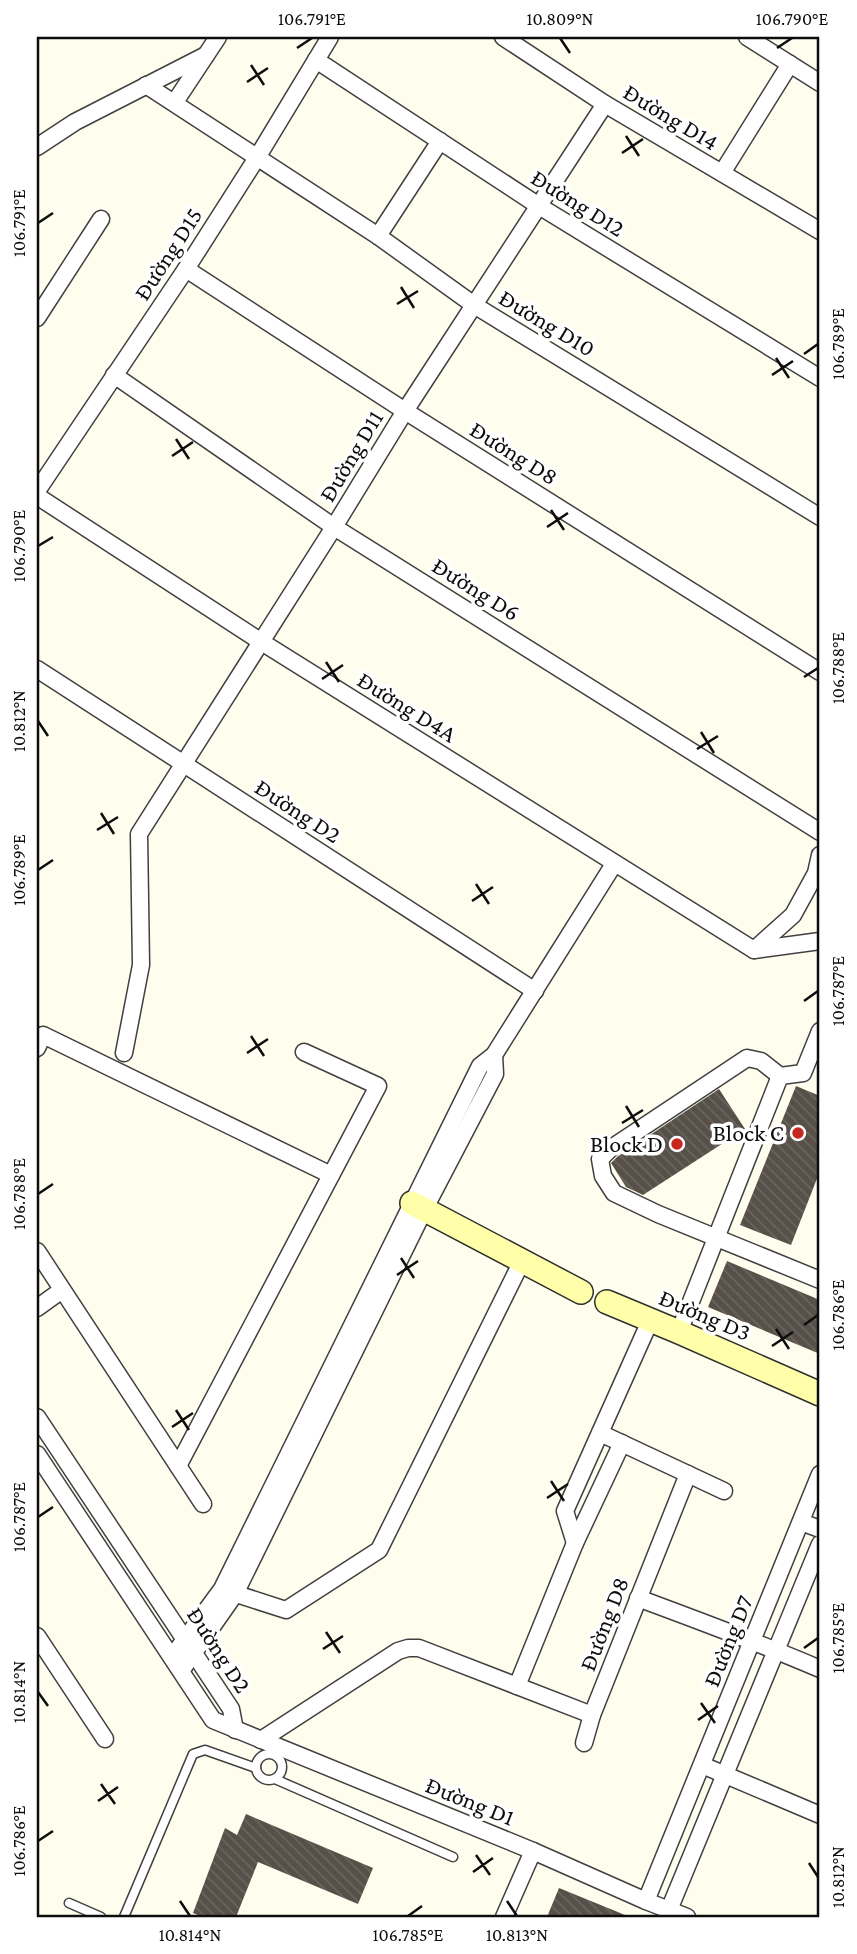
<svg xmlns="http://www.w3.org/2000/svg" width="857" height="1954" font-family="'Crimson Pro',serif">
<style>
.building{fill:url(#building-back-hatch)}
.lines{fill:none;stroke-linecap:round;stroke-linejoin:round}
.lane-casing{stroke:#404040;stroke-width:11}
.street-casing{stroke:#404040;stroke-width:19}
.secondary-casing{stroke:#2f2f2f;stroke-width:26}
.lane{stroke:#fff;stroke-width:8}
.street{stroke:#fff;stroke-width:16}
.secondary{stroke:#ffffa9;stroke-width:23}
.ticks{fill:none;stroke:#0d0d0d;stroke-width:2.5}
.poi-dot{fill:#c6281d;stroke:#fff;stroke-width:2.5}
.labels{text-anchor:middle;stroke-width:7;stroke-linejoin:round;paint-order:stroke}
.street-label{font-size:24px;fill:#0d0d0d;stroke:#fff}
.poi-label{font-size:24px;fill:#0d0d0d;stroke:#fff;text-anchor:end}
.neatline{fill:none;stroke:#0d0d0d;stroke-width:2.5}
.ticks-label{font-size:18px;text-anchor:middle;fill:#0d0d0d}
</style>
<defs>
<pattern id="building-back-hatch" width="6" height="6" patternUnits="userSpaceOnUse" patternTransform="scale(1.75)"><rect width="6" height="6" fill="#575049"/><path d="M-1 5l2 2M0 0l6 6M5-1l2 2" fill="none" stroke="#6a645f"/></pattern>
</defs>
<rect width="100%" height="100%" fill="#fffeee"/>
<!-- building -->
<g class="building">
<path d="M796 1086 820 1096V1171L791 1245 740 1225Z"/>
<path d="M719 1089 745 1129 643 1195 626 1187 611 1163 617 1157Z"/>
<path d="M727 1261 820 1300V1354L708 1307Z"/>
<path d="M246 1814 373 1868 358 1904 258 1862 236 1917H203L193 1913 225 1828 237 1835Z"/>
<path d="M559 1888 630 1917H547Z"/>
</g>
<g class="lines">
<!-- lane casing -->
<g class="lane-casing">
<g id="lane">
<circle cx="269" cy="1767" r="13"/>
<path d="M275 1779 453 1857"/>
<path d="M69 1903 101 1917"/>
<path d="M124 1917 193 1754 205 1750 256 1768"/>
</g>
</g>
<!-- street casing -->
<g class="street-casing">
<g id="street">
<path d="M503 37 605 104 820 231"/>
<path d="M747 37 820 83"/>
<path d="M316 60 539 206 820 378"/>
<path d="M146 85 378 236 474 305 820 517"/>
<path d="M175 102 218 37"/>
<path d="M37 147 75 122 206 55"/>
<path d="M722 173 790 64"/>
<path d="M378 236 440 141"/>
<path d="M186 269 405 411 820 672"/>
<path d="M37 318 101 219"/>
<path d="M114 375 334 527 820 832"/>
<path d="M37 491 186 269 258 156 330 37"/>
<path d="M37 496 260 641 754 950 820 941"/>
<path d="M37 669 535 991"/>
<path d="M754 950 793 915 816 873 820 855"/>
<path d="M37 1048 43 1035 331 1175"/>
<path d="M124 1053 141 965 139 834 334 527 405 411 605 104"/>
<path d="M780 1076 761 1061 747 1058 610 1149 600 1159 603 1176 614 1193 658 1214 820 1280"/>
<path d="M37 1251 203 1504"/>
<path d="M37 1308 62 1290"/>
<path d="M679 1332 780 1076 803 1073 820 1031"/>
<path d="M37 1417 231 1709 235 1730"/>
<path d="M600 1433 724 1491"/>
<path d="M37 1454 213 1720 533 1851 646 1901 687 1917"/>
<path d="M178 1466 378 1086 304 1052"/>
<path d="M801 1522 820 1529"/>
<path d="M575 1543 565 1511 650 1321"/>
<path d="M227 1591 286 1610 379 1550 522 1261"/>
<path d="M638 1598C699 1621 760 1643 820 1669"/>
<path d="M37 1636 105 1739"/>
<path d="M172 1657 222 1589 480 1066 494 1055 614 864"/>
<path d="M181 1671 235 1594 424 1210 495 1074 494 1055"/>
<path d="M517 1686 575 1543 622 1443"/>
<path d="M261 1740 398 1651 408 1648H419L592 1715 688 1474"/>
<path d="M584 1743 592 1715"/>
<path d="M702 1765 820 1815"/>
<path d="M646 1901 820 1474"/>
<path d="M669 1910 820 1544"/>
<path d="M504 1917 533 1851"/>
</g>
</g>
<!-- secondary casing -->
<g class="secondary-casing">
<g id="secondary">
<path d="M412 1203 581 1292"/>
<path d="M607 1302 679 1332 820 1394"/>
</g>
</g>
<!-- lane -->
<use href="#lane" class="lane"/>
<!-- street -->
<use href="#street" class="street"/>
<!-- secondary -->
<use href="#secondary" class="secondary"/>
</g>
<!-- ticks -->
<path class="ticks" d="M560 38 570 53M297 48 312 38M777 48 792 38M251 65 264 85M247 82 268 68M626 136 639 156M622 153 643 139M38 223 53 213M401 287 414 308M397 304 418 291M804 354 818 344M776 358 789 378M772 375 793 361M176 439 189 459M172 456 193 442M551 510 564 530M547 527 568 513M38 546 53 537M326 662 339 682M804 677 818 668M322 679 343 665M38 721 48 736M701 732 714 753M697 749 718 736M101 813 114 834M97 830 118 817M38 870 53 860M476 884 489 904M472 901 493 887M804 1001 818 991M251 1036 264 1056M247 1053 268 1039M626 1106 639 1127M622 1123 643 1110M38 1194 53 1184M401 1258 414 1278M397 1275 418 1261M804 1325 818 1315M776 1329 789 1349M772 1346 793 1332M176 1410 189 1430M172 1427 193 1413M551 1481 564 1501M547 1498 568 1484M38 1517 53 1507M326 1632 340 1653M804 1648 818 1638M323 1649 343 1636M38 1692 48 1706M701 1703 715 1723M698 1720 718 1706M101 1784 115 1804M98 1801 118 1787M38 1841 53 1831M476 1855 490 1875M809 1863 818 1877M473 1872 493 1858M180 1901 190 1916M507 1901 517 1916M408 1916 422 1906"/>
<!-- markers -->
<g class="poi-dot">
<circle cx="798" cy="1133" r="7"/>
<circle cx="677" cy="1144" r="7"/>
</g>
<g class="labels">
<!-- street labels -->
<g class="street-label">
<text transform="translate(671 117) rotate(31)" y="8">Đường D14</text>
<text transform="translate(578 203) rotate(32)" y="8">Đường D12</text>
<text transform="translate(168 254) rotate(-57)" y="8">Đường D15</text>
<text transform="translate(547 323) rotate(31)" y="8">Đường D10</text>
<text transform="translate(514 453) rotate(32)" y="8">Đường D8</text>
<text transform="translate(351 456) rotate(-59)" y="8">Đường D11</text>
<text transform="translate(476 589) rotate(32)" y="8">Đường D6</text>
<text transform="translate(407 707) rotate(32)" y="8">Đường D4A</text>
<text transform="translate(298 811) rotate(33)" y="8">Đường D2</text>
<text transform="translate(705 1315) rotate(23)" y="8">Đường D3</text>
<text transform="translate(604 1624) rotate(-69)" y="8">Đường D8</text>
<text transform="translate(728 1641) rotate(-68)" y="8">Đường D7</text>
<text transform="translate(219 1650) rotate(57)" y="8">Đường D2</text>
<text transform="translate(470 1801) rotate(22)" y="8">Đường D1</text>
</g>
<!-- poi labels -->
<g class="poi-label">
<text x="784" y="1141">Block C</text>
<text x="663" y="1152">Block D</text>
</g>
</g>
<!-- border -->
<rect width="857" height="1954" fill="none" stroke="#ffffff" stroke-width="77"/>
<rect x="38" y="38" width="780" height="1878" class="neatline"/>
<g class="ticks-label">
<text x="312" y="25">106.791°E</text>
<text x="560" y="25">10.809°N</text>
<text x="792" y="25">106.790°E</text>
<text transform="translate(19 223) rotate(-90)" y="6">106.791°E</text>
<text transform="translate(838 344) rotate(-90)" y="6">106.789°E</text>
<text transform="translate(19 546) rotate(-90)" y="6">106.790°E</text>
<text transform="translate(838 668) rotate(-90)" y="6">106.788°E</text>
<text transform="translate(19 721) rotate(-90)" y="6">10.812°N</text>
<text transform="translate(19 870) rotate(-90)" y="6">106.789°E</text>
<text transform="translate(838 991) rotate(-90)" y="6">106.787°E</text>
<text transform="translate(19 1194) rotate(-90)" y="6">106.788°E</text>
<text transform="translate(838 1315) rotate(-90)" y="6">106.786°E</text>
<text transform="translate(19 1517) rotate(-90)" y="6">106.787°E</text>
<text transform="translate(838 1638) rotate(-90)" y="6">106.785°E</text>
<text transform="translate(19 1692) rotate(-90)" y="6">10.814°N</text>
<text transform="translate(19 1841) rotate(-90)" y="6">106.786°E</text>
<text transform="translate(838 1877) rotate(-90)" y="6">10.812°N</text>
<text x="190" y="1941">10.814°N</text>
<text x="408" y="1941">106.785°E</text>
<text x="517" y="1941">10.813°N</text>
</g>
</svg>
